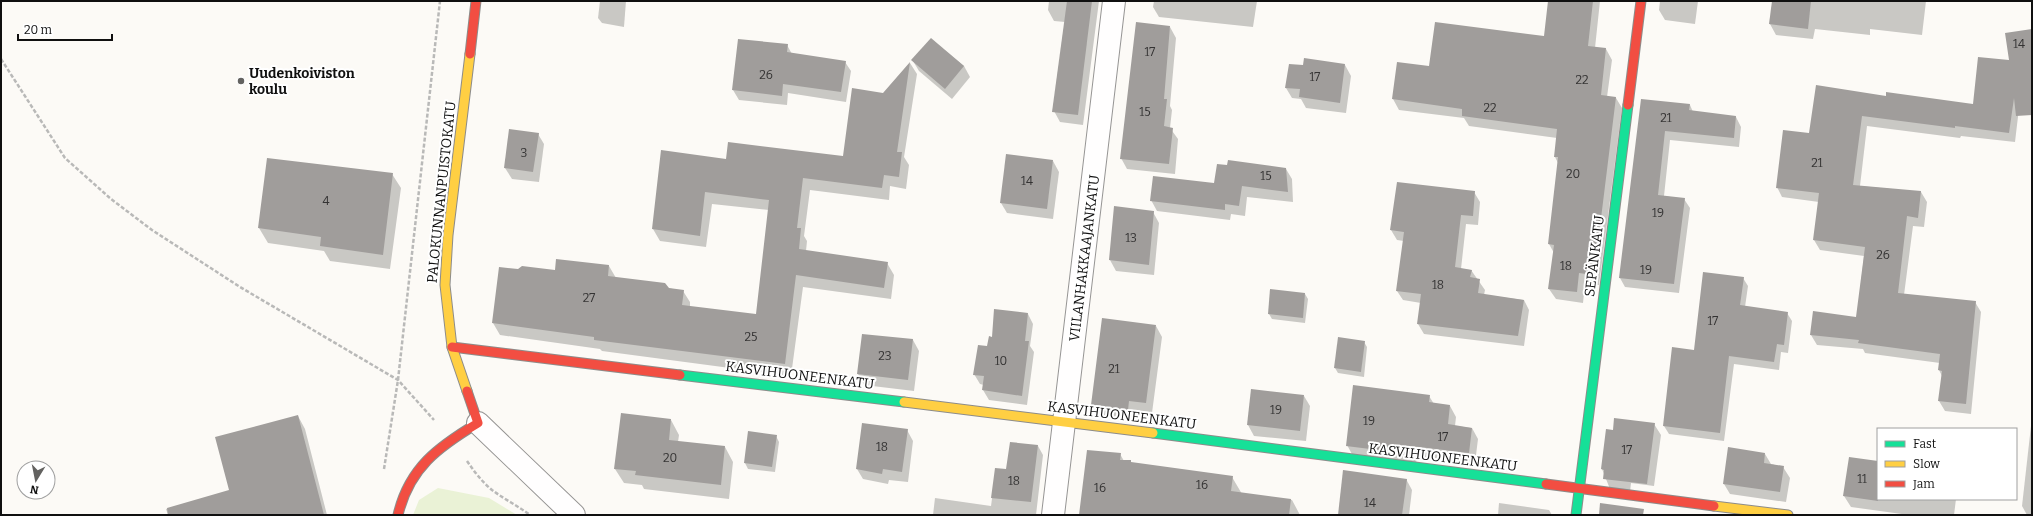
<svg xmlns="http://www.w3.org/2000/svg" width="2033" height="516" font-family="Bitter,serif">
<style>
.green{fill:#eaf2d6}
.shadow{fill:#0003}
.building{fill:#a09d9b}
.lines{fill:none;stroke-linecap:round;stroke-linejoin:round}
.street-casing{stroke:#969594;stroke-width:24}
.fast-casing{stroke:#8d8c8a;stroke-width:11}
.slow-casing{stroke:#8d8c8a;stroke-width:11}
.jam-casing{stroke:#8d8c8a;stroke-width:11}
.path{stroke:#b9b9b8;stroke-width:2.5;stroke-dasharray:4 2;stroke-linecap:butt}
.street{stroke:#fffefe;stroke-width:22}
.fast{stroke:#16e098;stroke-width:9}
.slow{stroke:#ffcf43;stroke-width:9}
.jam{stroke:#f24e42;stroke-width:9}
.poi-dot{fill:#636260;stroke:#fff;stroke-width:1.5}
.labels{text-anchor:middle;stroke-width:4;stroke-linejoin:round;paint-order:stroke}
.number-label{font-size:12px;fill:#343333}
.poi-label{font-size:14px;font-weight:bold;fill:#101010;stroke:#fff;text-anchor:start}
.street-label{font-size:14px;fill:#101010;stroke:#fff}
</style>
<rect width="100%" height="100%" fill="#fcfaf6"/>
<!-- green -->
<path class="green" d="M438 488 489 498 517 515H413L419 500Z"/>
<!-- shadow -->
<g class="shadow">
<path d="M600 1H626L624 27 602 23 598 18Z"/>
<path d="M1049 1H1099L1083 125 1060 122 1054 111 1065 22 1054 21 1048 10Z"/>
<path d="M1154 1H1257L1253 27 1159 17 1153 7Z"/>
<path d="M1549 1H1600L1595 48 1606 49 1612 60 1607 97 1616 98 1622 108 1599 285 1585 284 1583 303 1556 299 1549 289 1554 253 1549 244 1558 163 1555 157 1557 138 1469 126 1464 118 1399 110 1393 99 1430 67 1545 37Z"/>
<path d="M1660 1H1698L1695 24 1665 20 1659 10Z"/>
<path d="M1773 1H1926L1922 35 1870 29V35L1815 29 1813 39 1776 35 1770 24Z"/>
<path d="M1170 27 1176 38 1170 106 1172 110 1170 128 1178 139 1175 174 1127 169 1121 158Z"/>
<path d="M2032 30V81L2022 83 2015 142 1961 136 1960 138 1867 126 1860 186 1921 192 1927 202 1924 227 1913 226 1904 295 1975 302 1981 312 1971 414 1945 411 1939 401 1942 376 1939 370 1940 363 1865 353 1863 349 1817 345 1811 335 1857 318 1864 256 1820 250 1814 240 1819 202 1782 197 1777 187 1810 134 1887 97 1974 105 2010 61Z"/>
<path d="M931 39 964 66 970 77 952 99 919 71 913 61Z"/>
<path d="M787 45 792 54 845 62 851 71 846 102 788 93 787 105 739 100 733 90Z"/>
<path d="M910 63 917 74 904 157 909 165 906 189 890 186 889 200 810 190 804 236 807 241 806 251 887 263 894 275 891 299 803 287 791 376 602 351 600 349 500 335 493 323 518 270 555 271 609 266 616 278 683 291 690 302V307L757 315 769 210 712 204 706 247 660 241 653 229 727 160 844 157 884 94Z"/>
<path d="M1345 65 1351 76 1346 113 1306 108 1301 99 1292 98 1286 88Z"/>
<path d="M1642 100 1690 105 1693 112 1736 117 1741 127 1739 147 1670 140 1664 196 1684 199 1690 208 1679 293 1625 287 1620 278Z"/>
<path d="M538 134 544 144 539 182 512 179 505 168Z"/>
<path d="M268 159 392 174 401 188 390 269 330 261 324 251 268 243 259 228Z"/>
<path d="M1053 161 1059 172 1053 219 1007 213 1001 203Z"/>
<path d="M1286 169 1292 179 1293 202 1247 197 1245 216 1231 214 1230 220 1157 211 1151 200Z"/>
<path d="M1474 192 1480 202 1478 225 1466 224 1461 269 1471 270 1485 290 1484 295 1524 300 1529 310 1524 346 1424 334 1418 324 1421 303 1403 300 1397 291 1404 241 1397 240 1391 230Z"/>
<path d="M1153 212 1159 223 1154 275 1116 271 1110 260Z"/>
<path d="M1743 278 1748 286 1745 307 1787 313 1792 321 1788 353 1781 352 1779 370 1734 364 1724 441 1669 434 1664 426 1695 351Z"/>
<path d="M1305 294 1308 299 1305 323 1272 319 1269 314Z"/>
<path d="M1028 314 1033 324 1030 346 1034 352 1027 405 989 400 983 390 984 385 980 384 974 374 993 338Z"/>
<path d="M1156 326 1162 337 1152 413 1134 411 1133 420 1098 415 1092 405Z"/>
<path d="M863 335 913 340 919 351 914 391 864 385 858 374Z"/>
<path d="M1364 342 1367 347 1364 377 1338 373 1335 368Z"/>
<path d="M1304 396 1310 406 1306 441 1254 436 1248 425Z"/>
<path d="M1429 396 1434 404 1450 406 1456 417 1455 426 1472 428 1478 439 1475 463 1417 456 1416 464 1353 456 1347 445Z"/>
<path d="M298 416 305 429 327 515H168L166 509 230 491Z"/>
<path d="M2032 417V515H2027L2022 506Z"/>
<path d="M671 420 679 435 678 442 725 447 733 462 729 499 644 489 642 485 624 483 615 469Z"/>
<path d="M1654 424 1661 435 1654 486 1631 483 1630 492 1610 489 1602 469 1613 431Z"/>
<path d="M907 430 913 441 908 482 889 480 888 484 863 479 857 469Z"/>
<path d="M749 432 776 436 779 442 775 472 748 469 745 463Z"/>
<path d="M1038 446 1043 455 1036 515H933L935 498 991 506 996 469 1007 470Z"/>
<path d="M1120 454 1124 461 1131 463 1232 477 1242 494 1292 500 1300 515H1080Z"/>
<path d="M1765 454 1771 464 1783 467 1790 478 1786 502 1730 494 1724 484Z"/>
<path d="M1878 461V499H1956L1954 515H1909L1851 507 1844 496Z"/>
<path d="M1406 479 1412 490 1409 515H1339Z"/>
<path d="M1499 503 1549 510 1552 515H1498Z"/>
</g>
<!-- building -->
<g class="building">
<path d="M1067 1H1092L1078 115 1052 112Z"/>
<path d="M1548 1H1593L1588 46 1606 48 1601 95 1616 97 1594 275 1579 273 1577 292 1548 289 1554 245 1548 244 1558 157H1554L1557 129 1462 116V109L1392 99 1397 62 1429 66 1435 22 1544 36Z"/>
<path d="M1772 1H1811L1808 29 1769 24Z"/>
<path d="M1136 22 1170 26 1164 99H1167L1164 126 1173 128 1169 164 1120 159Z"/>
<path d="M2032 29V115L2016 116 2014 98 2009 133 1955 126V128L1862 116 1853 185 1921 191 1918 218 1907 216 1898 293 1976 301 1966 404 1938 401 1942 371 1938 370 1940 354 1858 343 1859 340 1810 335 1813 311 1856 317 1865 247 1813 240 1819 193 1776 188 1783 130 1809 133 1816 85 1886 96V92L1973 104 1978 57 2009 60 2005 33Z"/>
<path d="M931 38 964 66 945 89 911 60Z"/>
<path d="M738 39 788 44 787 52 846 61 841 92 783 84 782 96 732 90Z"/>
<path d="M1304 58 1345 64 1340 103 1299 97 1300 89 1285 88 1289 64 1303 65Z"/>
<path d="M910 62 897 152H902L899 177 884 175 882 188 803 178 797 228H801L799 249 888 262 884 288 796 275 785 364 594 340V337L492 323 499 267 518 269 522 266 555 270 556 259 609 265 608 276 665 283 669 288 684 290 682 305 756 314 769 200 705 192 700 236 652 229 661 150 726 159 728 142 843 156 852 88 883 93Z"/>
<path d="M1641 99 1690 104 1689 110 1736 116 1734 138 1665 131 1658 195 1685 198 1674 284 1619 278Z"/>
<path d="M509 129 539 133 533 172 504 168Z"/>
<path d="M1006 154 1053 160 1047 209 1000 203Z"/>
<path d="M267 158 393 173 383 255 320 246 321 237 258 228Z"/>
<path d="M1228 160 1286 168 1288 192 1242 186 1239 206 1225 204V210L1150 201 1153 176 1214 183 1217 164 1227 165Z"/>
<path d="M1397 182 1475 191 1473 216 1461 215 1455 267 1472 270 1470 277 1480 279 1478 293 1524 300 1518 336 1417 324 1421 294 1396 291 1404 232 1390 230Z"/>
<path d="M1114 206 1154 211 1149 265 1109 260Z"/>
<path d="M1703 272 1744 277 1740 305 1788 312 1784 345 1777 344 1774 362 1729 356 1720 433 1663 426 1672 347 1694 350Z"/>
<path d="M1270 289 1305 293 1303 318 1268 314Z"/>
<path d="M994 309 1028 313 1025 341H1029L1022 396 982 390 984 376 973 375 978 345 987 346 989 336 992 337Z"/>
<path d="M1102 318 1156 325 1146 403 1129 401 1128 410 1091 405Z"/>
<path d="M862 334 913 339 908 380 857 374Z"/>
<path d="M1338 337 1365 341 1361 372 1334 368Z"/>
<path d="M1353 385 1430 395 1429 402 1450 405 1448 424 1472 428 1469 453 1411 446 1410 454 1346 446Z"/>
<path d="M1251 389 1304 395 1300 431 1247 425Z"/>
<path d="M621 413 671 419 669 440 725 446 721 485 635 475 636 471 614 469Z"/>
<path d="M298 415 324 515H168L167 508 229 490 215 437Z"/>
<path d="M1614 418 1655 423 1647 484 1603 479 1604 470 1601 469 1606 429 1613 430Z"/>
<path d="M862 423 908 429 902 472 883 469 882 474 856 469Z"/>
<path d="M748 431 777 435 772 467 744 463Z"/>
<path d="M1010 442 1038 445 1031 502 991 498 995 468 1006 469Z"/>
<path d="M1728 447 1765 453 1764 463 1784 466 1780 492 1723 484Z"/>
<path d="M1087 450 1121 453 1120 460H1131V462L1233 476 1231 491 1291 499 1289 515H1079Z"/>
<path d="M1849 457 1878 461V501L1843 496Z"/>
<path d="M1343 470 1407 479 1402 515H1338Z"/>
<path d="M1600 503 1644 509 1643 515H1599Z"/>
</g>
<g class="lines">
<!-- street casing -->
<g class="street-casing">
<g id="street">
<path d="M478 423 574 515"/>
<path d="M1053 515 1114 1"/>
</g>
</g>
<!-- fast casing -->
<g class="fast-casing">
<g id="fast">
<path d="M680 375 904 402"/>
<path d="M1153 433 1546 484"/>
<path d="M1576 515 1628 105"/>
</g>
</g>
<!-- slow casing -->
<g class="slow-casing">
<g id="slow">
<path d="M467 391 452 347 445 285 448 235 470 54"/>
<path d="M904 402 1153 433"/>
<path d="M1714 506 1788 515"/>
</g>
</g>
<!-- jam casing -->
<g class="jam-casing">
<g id="jam">
<path d="M470 54 476 1"/>
<path d="M1628 105 1641 1"/>
<path d="M452 347 680 375"/>
<path d="M1546 484 1714 506"/>
<path d="M398 515C409 468 438 447 478 423L467 391"/>
</g>
</g>
<!-- path -->
<g class="path">
<path d="M1 59 65 158 111 199 152 230 240 287 398 380 434 420"/>
<path d="M467 461C474 471 482 482 492 490 504 499 518 506 530 515"/>
<path d="M384 469 398 380 440 1"/>
</g>
<!-- street -->
<use href="#street" class="street"/>
<!-- fast -->
<use href="#fast" class="fast"/>
<!-- slow -->
<use href="#slow" class="slow"/>
<!-- jam -->
<use href="#jam" class="jam"/>
</g>
<!-- markers -->
<circle class="poi-dot" cx="241" cy="81" r="4"/>
<g class="labels">
<!-- number labels -->
<g class="number-label">
<text x="2019" y="48">14</text>
<text x="1150" y="56">17</text>
<text x="766" y="79">26</text>
<text x="1315" y="81">17</text>
<text x="1582" y="84">22</text>
<text x="1490" y="112">22</text>
<text x="1145" y="116">15</text>
<text x="1666" y="122">21</text>
<text x="524" y="157">3</text>
<text x="1817" y="167">21</text>
<text x="1573" y="178">20</text>
<text x="1266" y="180">15</text>
<text x="1027" y="185">14</text>
<text x="326" y="205">4</text>
<text x="1658" y="217">19</text>
<text x="1131" y="242">13</text>
<text x="1883" y="259">26</text>
<text x="1566" y="270">18</text>
<text x="1646" y="274">19</text>
<text x="1438" y="289">18</text>
<text x="589" y="302">27</text>
<text x="1713" y="325">17</text>
<text x="751" y="341">25</text>
<text x="885" y="360">23</text>
<text x="1001" y="365">10</text>
<text x="1114" y="373">21</text>
<text x="1276" y="414">19</text>
<text x="1369" y="425">19</text>
<text x="1443" y="441">17</text>
<text x="882" y="451">18</text>
<text x="1627" y="454">17</text>
<text x="670" y="462">20</text>
<text x="1862" y="483">11</text>
<text x="1014" y="485">18</text>
<text x="1202" y="489">16</text>
<text x="1100" y="492">16</text>
<text x="1370" y="507">14</text>
</g>
<!-- poi labels -->
<g class="poi-label">
<text x="249" y="78">Uudenkoiviston<tspan x="249" dy="16">koulu</tspan></text>
</g>
<!-- street labels -->
<g class="street-label">
<text transform="translate(441 192) rotate(-84)" y="5">PALOKUNNANPUISTOKATU</text>
<text transform="translate(1594 256) rotate(-83)" y="5">SEPÄNKATU</text>
<text transform="translate(1084 258) rotate(-83)" y="5">VIILANHAKKAAJANKATU</text>
<text transform="translate(800 375) rotate(7)" y="5">KASVIHUONEENKATU</text>
<text transform="translate(1122 415) rotate(7)" y="5">KASVIHUONEENKATU</text>
<text transform="translate(1443 457) rotate(7)" y="5">KASVIHUONEENKATU</text>
</g>
</g>
<!-- border -->
<rect width="2033" height="516" fill="none" stroke="#101010" stroke-width="4"/>
<!-- legend -->
<rect x="1877" y="428" width="140" height="72" fill="#ffffff" stroke="#9f9f9f"/>
<rect x="1885" y="441" width="20" height="6" fill="#16e098" stroke="#9f9f9f"/>
<text x="1913" y="448" font-size="12" fill="#101010">Fast</text>
<rect x="1885" y="461" width="20" height="6" fill="#ffcf43" stroke="#9f9f9f"/>
<text x="1913" y="468" font-size="12" fill="#101010">Slow</text>
<rect x="1885" y="481" width="20" height="6" fill="#f24e42" stroke="#9f9f9f"/>
<text x="1913" y="488" font-size="12" fill="#101010">Jam</text>
<!-- north arrow -->
<g transform="translate(36 480) rotate(190)"><circle r="19" fill="#ffffff" stroke="#9f9f9f"/>
<path d="M0-3L7 15L0 10L-7 15Z" fill="#636260"/>
<text y="-6" font-size="11" font-weight="bold" text-anchor="middle" fill="#101010">N</text>
</g>
<!-- scale -->
<path d="M18 34v6h94v-6" fill="none" stroke="#101010" stroke-width="2"/>
<text x="24" y="34" font-size="12" fill="#101010" stroke="#ffffff" stroke-width="3" paint-order="stroke">20 m</text>
</svg>
